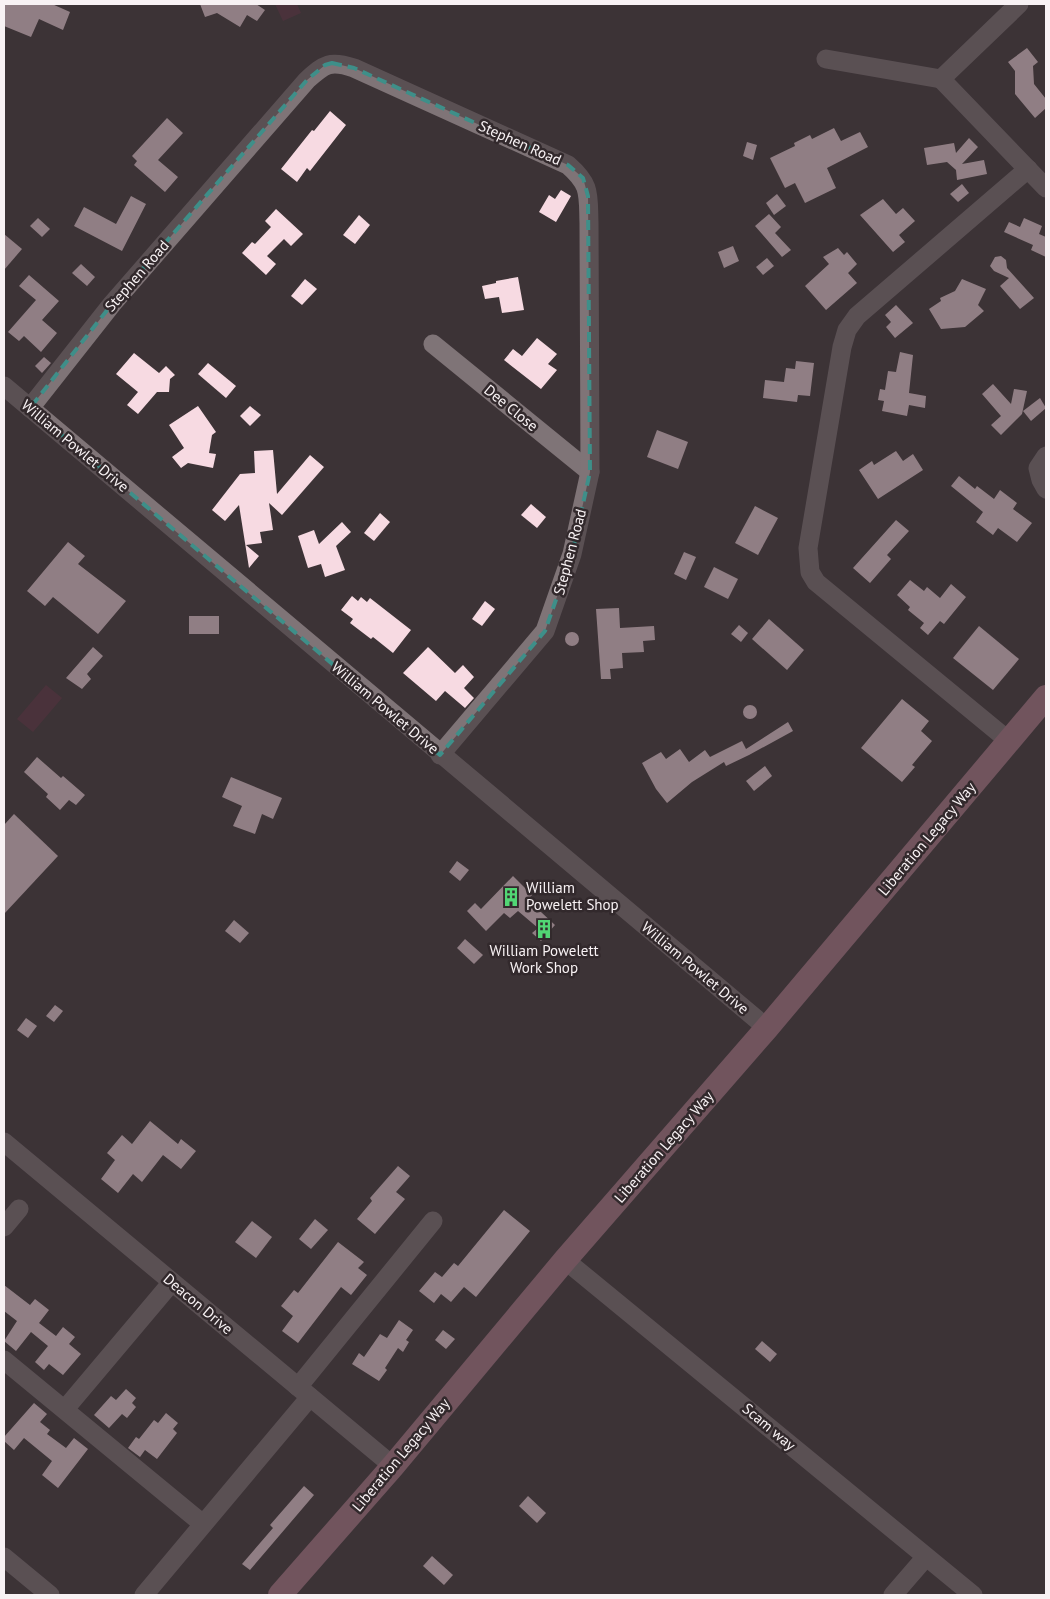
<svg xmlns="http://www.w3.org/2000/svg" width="1050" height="1599" font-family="'PT Sans',sans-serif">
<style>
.green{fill:#5c3240}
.building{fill:#f7dae2}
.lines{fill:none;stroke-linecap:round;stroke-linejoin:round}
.minor{stroke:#7f7477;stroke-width:19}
.major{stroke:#b17c8d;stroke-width:24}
.marked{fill:none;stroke:#3e8f89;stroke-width:4;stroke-dasharray:10 6;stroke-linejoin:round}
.labels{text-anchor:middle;stroke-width:5;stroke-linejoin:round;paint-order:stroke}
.street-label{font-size:15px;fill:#f8f2f4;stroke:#32292c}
.poi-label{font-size:15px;fill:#f8f2f4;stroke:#32292c;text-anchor:start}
</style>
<rect width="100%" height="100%" fill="#3c3336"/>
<!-- green -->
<g class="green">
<path d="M275 4H297L301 13 283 21Z"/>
<path d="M46 685 62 698 33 732 17 719Z"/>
</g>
<!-- building -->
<g class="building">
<path d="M4 4H52L70 12 63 30 39 19 31 37 4 26Z"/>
<path d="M200 4H256L265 10 257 21 247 15 240 27 217 13 205 17Z"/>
<path d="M1027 48 1038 62 1033 66 1034 84 1046 99V108L1035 118 1015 94V71L1008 62Z"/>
<path d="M330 111 346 125 310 171 307 168 297 182 281 169 312 130 314 131Z"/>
<path d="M167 118 183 133 158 160 178 177 165 192 134 165 137 161 132 156Z"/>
<path d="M834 128 841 141 860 132 868 147 827 168 836 188 805 203 795 183 785 188 770 158 795 146 794 143 810 135 812 139Z"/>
<path d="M969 138 978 147 962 164 984 160 987 174 957 180 956 170 947 162 927 165 924 148 954 143 956 153Z"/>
<path d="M747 142 757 145 753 160 743 156Z"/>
<path d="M962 184 969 193 958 202 950 194Z"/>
<path d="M561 190 571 196 556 222 539 212 549 195 555 199Z"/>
<path d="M777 194 786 206 774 215 766 203Z"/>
<path d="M131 196 146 204 122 251 74 226 84 207 116 224Z"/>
<path d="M883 199 896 214 903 208 915 221 899 235 905 242 893 252 860 215Z"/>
<path d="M276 209 303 234 291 246 284 239 267 256 276 264 266 275 242 253 252 242 255 244 271 227 265 221Z"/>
<path d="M769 214 781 227 775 233 791 250 782 257 755 226Z"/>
<path d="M359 215 370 225 355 244 343 235Z"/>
<path d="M38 218 50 229 42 237 30 226Z"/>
<path d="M1024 218 1042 226 1039 234 1046 237V257L1031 250 1033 245 1004 232 1009 222 1020 227Z"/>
<path d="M4 234 22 249 4 270Z"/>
<path d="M733 246 739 261 724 268 718 252Z"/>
<path d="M838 248 844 255 847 252 857 264 848 273 857 283 826 310 805 286 829 264 823 257Z"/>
<path d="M1001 256 1006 260 1007 268 1034 298 1020 309 1000 286 1009 278 994 271 990 266 995 257Z"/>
<path d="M767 258 774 266 763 275 756 267Z"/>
<path d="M81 264 95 277 87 286 72 273Z"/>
<path d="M29 275 59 301 42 320 57 333 41 352 24 336 19 341 8 332 36 300 19 286Z"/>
<path d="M518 277 524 310 502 313 499 297 485 299 482 286 496 283V281Z"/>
<path d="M305 279 317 289 302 305 291 296Z"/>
<path d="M962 279 986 289 978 305 984 311 965 327 941 329 929 309 941 301 940 298 955 291Z"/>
<path d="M896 305 913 323 895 338 886 327 891 322 885 315Z"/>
<path d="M537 338 557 354 548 364 557 370 541 389 504 360 513 349 522 356Z"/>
<path d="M900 352 913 355 909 393 926 396 925 408 909 405 907 416 882 411 884 401 878 400 880 389 885 390 888 371 896 372Z"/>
<path d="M134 353 159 373 166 366 175 375 170 379 169 392H157L138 414 127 405 138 392 116 374Z"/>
<path d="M44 357 51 363 42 373 35 366Z"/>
<path d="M796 361 814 363 810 396 798 395 797 402 763 398 765 380 784 382 786 368 795 369Z"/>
<path d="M208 363 236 386 226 398 198 374Z"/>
<path d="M993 384 1011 404 1014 389 1027 391 1022 414 1001 435 991 425 1001 416 982 394Z"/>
<path d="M1040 398 1046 408 1031 421 1023 411Z"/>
<path d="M198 406 216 432 212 435 209 453 216 454 213 468 188 463 181 468 172 457 184 448 169 425Z"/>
<path d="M250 406 261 415 250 426 240 416Z"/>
<path d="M657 430 688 442 678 469 647 457Z"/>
<path d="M273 450 277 494 310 455 324 467 282 515 269 503 273 530 260 532 262 543 246 545 259 556 249 568 239 505 225 521 212 510 240 474 255 473 254 451Z"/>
<path d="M896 451 903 461 913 454 923 470 878 499 859 470 872 461 874 465Z"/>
<path d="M959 476 975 489 977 486 994 499 1000 490 1017 503 1013 509 1032 523 1017 542 998 528 993 535 976 522 983 512 951 486Z"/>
<path d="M531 504 546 517 537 528 521 515Z"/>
<path d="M755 506 778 518 758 555 735 543Z"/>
<path d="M380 513 390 522 374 541 364 533Z"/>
<path d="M896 520 909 531 887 555 891 559 870 583 853 568Z"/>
<path d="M342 522 351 532 336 546 345 570 325 577 321 564 308 568 298 536 314 530 319 544Z"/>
<path d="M68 542 85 556 78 564 126 601 98 634 53 597 45 606 27 591Z"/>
<path d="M684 552 696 557 686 580 674 574Z"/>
<path d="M714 567 738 579 728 599 704 587Z"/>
<path d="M910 580 924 591 927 587 940 598 951 584 966 597 944 624 940 621 928 635 920 628 924 623 908 610 910 607 897 595Z"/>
<path d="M352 596 358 601 361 597 367 602 370 598 411 630 393 653 373 637 371 639 350 623 353 619 341 610Z"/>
<path d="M485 601 495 609 482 626 472 619Z"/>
<path d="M619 608 620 628 654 626 655 640 643 641 644 652 622 653 623 668 610 669 611 679H601L596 609Z"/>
<rect x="189" y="616" width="30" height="18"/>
<path d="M769 619 804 650 787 670 752 639Z"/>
<path d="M739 625 748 633 741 642 731 634Z"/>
<path d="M979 626 1019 659 993 690 953 658Z"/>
<circle cx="572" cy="639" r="7"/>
<path d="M93 647 103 656 87 674 91 679 82 689 66 678Z"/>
<path d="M428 647 455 673 463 665 474 677 464 688 474 698 465 708 445 691 436 701 403 673Z"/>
<path d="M902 699 929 721 921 731 932 741 912 765 915 767 902 782 861 748Z"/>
<circle cx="750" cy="712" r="7"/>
<path d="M788 722 793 731 749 755 747 751 749 755 726 766 724 762 692 782 667 803 656 789 642 763 661 752 666 759 680 749 689 762 705 750 710 757 742 741 746 749Z"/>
<path d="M37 757 61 778 63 776 85 795 76 805 69 800 60 810 46 797 48 794 24 772Z"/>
<path d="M765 766 772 776 754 791 746 781Z"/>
<path d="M231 777 282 798 273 819 262 814 255 834 233 826 242 806 222 797Z"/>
<path d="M14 814 58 856 4 914V825Z"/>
<path d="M457 861 469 870 460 881 449 872Z"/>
<path d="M513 876 532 895 528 900 555 925 541 941 532 933 538 928 518 911 510 918 504 913 486 931 467 911 475 903 481 909Z"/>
<path d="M234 920 249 933 240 943 225 931Z"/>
<path d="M465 939 483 955 474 964 457 948Z"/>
<path d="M55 1005 63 1011 54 1022 46 1016Z"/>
<path d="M26 1018 37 1026 28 1038 17 1030Z"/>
<path d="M150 1121 178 1144 181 1139 196 1151 181 1169 163 1155 142 1182 133 1174 118 1193 101 1179 115 1160 107 1153 122 1135 132 1144Z"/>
<path d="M398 1166 410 1176 396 1192 405 1199 375 1234 357 1219 372 1201 370 1198Z"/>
<path d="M504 1210 530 1231 476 1297 464 1287 451 1302 441 1294 434 1303 419 1291 435 1272 442 1277 454 1263 458 1266Z"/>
<path d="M315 1219 328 1230 311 1249 299 1239Z"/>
<path d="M252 1221 272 1237 256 1258 235 1242Z"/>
<path d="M338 1242 364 1262 358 1268 367 1275 351 1295 341 1287 298 1343 282 1331 293 1316 281 1306 294 1290 298 1293Z"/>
<path d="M4 1285 30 1305 35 1299 49 1310 39 1323 56 1336 63 1327 75 1337 69 1344 81 1354 63 1375 49 1364 44 1370 35 1362 48 1346 31 1332 16 1351 4 1341 17 1321 4 1311Z"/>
<path d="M399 1320 413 1330 406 1340 409 1342 403 1352 398 1348 385 1368 387 1370 379 1381 352 1364 359 1353 364 1357 380 1334 387 1338Z"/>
<path d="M443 1330 455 1339 446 1349 435 1340Z"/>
<path d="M762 1341 777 1354 770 1362 755 1349Z"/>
<path d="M126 1389 136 1398 132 1403 136 1407 127 1418 122 1414 109 1428 94 1415 111 1396 116 1400Z"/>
<path d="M34 1403 47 1414 40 1422 50 1430 47 1434 66 1448 74 1438 88 1449 58 1488 42 1475 52 1461 24 1438 14 1450 4 1441V1437Z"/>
<path d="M166 1413 178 1423 173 1429 177 1433 157 1459 145 1450 140 1457 128 1448 136 1437 139 1439 154 1420 158 1423Z"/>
<path d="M304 1486 314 1495 250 1570 242 1564 273 1528 270 1525Z"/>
<path d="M528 1496 546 1513 537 1523 519 1506Z"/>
<path d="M432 1556 453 1575 444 1585 423 1566Z"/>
</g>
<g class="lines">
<!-- minor -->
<g class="minor">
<path d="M826 59 941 79 1019 4"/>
<path d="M941 79 1046 188"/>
<path d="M433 344 590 472"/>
<path d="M4 386 767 1028"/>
<path d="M30 408 112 304 307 80C325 64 330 60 354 68L568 165C591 185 588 194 589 223L590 472 572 554 545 631 440 755"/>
<path d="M1046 456 1038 468 1041 480 1046 489"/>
<path d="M1009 741 816 582 810 572 808 548 842 347 847 330 857 316 1028 169"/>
<path d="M4 1142 393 1466"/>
<path d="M4 1227 19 1209"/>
<path d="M565 1260 973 1595"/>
<path d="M4 1360 203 1524"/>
<path d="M298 1387 433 1221"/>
<path d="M65 1409 172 1282"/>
<path d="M4 1557 50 1595"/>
<path d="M144 1595 310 1397"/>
<path d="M893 1595 925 1558"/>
</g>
<!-- major -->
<path class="major" d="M280 1595 393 1466 565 1260 767 1028 1046 697"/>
</g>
<!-- marked area -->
<path d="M0 0H1050V1599H0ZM332 63 354 68 568 165 583 178 588 196 590 472 572 554 545 631 440 755 30 408 112 304 307 80 325 65Z" fill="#3c3336" fill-opacity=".55" fill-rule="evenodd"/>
<path class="marked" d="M332 63 354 68 568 165 583 178 588 196 590 472 572 554 545 631 440 755 30 408 112 304 307 80 325 65Z"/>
<!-- icons -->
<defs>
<g id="building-bare" transform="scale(1.5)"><path d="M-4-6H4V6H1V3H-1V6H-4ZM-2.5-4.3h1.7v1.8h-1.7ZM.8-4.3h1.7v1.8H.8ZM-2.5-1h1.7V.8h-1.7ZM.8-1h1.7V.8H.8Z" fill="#51d674" stroke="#32292c" stroke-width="2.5" paint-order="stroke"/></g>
</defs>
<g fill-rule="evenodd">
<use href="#building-bare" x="511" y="897"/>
<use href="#building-bare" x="544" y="929"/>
</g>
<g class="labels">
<!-- street labels -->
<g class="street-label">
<text transform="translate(520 143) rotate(24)" y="5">Stephen Road</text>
<text transform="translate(137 276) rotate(-49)" y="5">Stephen Road</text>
<text transform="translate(511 408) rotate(39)" y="5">Dee Close</text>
<text transform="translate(75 446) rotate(40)" y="5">William Powlet Drive</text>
<text transform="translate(570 552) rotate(-75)" y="5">Stephen Road</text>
<text transform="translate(385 708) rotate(40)" y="5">William Powlet Drive</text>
<text transform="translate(927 839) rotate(-50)" y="5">Liberation Legacy Way</text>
<text transform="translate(695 968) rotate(40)" y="5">William Powlet Drive</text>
<text transform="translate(664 1147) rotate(-49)" y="5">Liberation Legacy Way</text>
<text transform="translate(198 1304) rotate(40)" y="5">Deacon Drive</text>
<text transform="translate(769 1427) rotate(40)" y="5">Scam way</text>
<text transform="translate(401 1455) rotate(-50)" y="5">Liberation Legacy Way</text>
</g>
<!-- poi labels -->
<g class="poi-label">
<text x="526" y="893">William<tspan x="526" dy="17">Powelett Shop</tspan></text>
<text x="544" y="956" text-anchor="middle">William Powelett<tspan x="544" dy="17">Work Shop</tspan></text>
</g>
</g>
<!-- border -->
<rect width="1050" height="1599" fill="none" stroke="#f8f2f4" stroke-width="10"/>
</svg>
